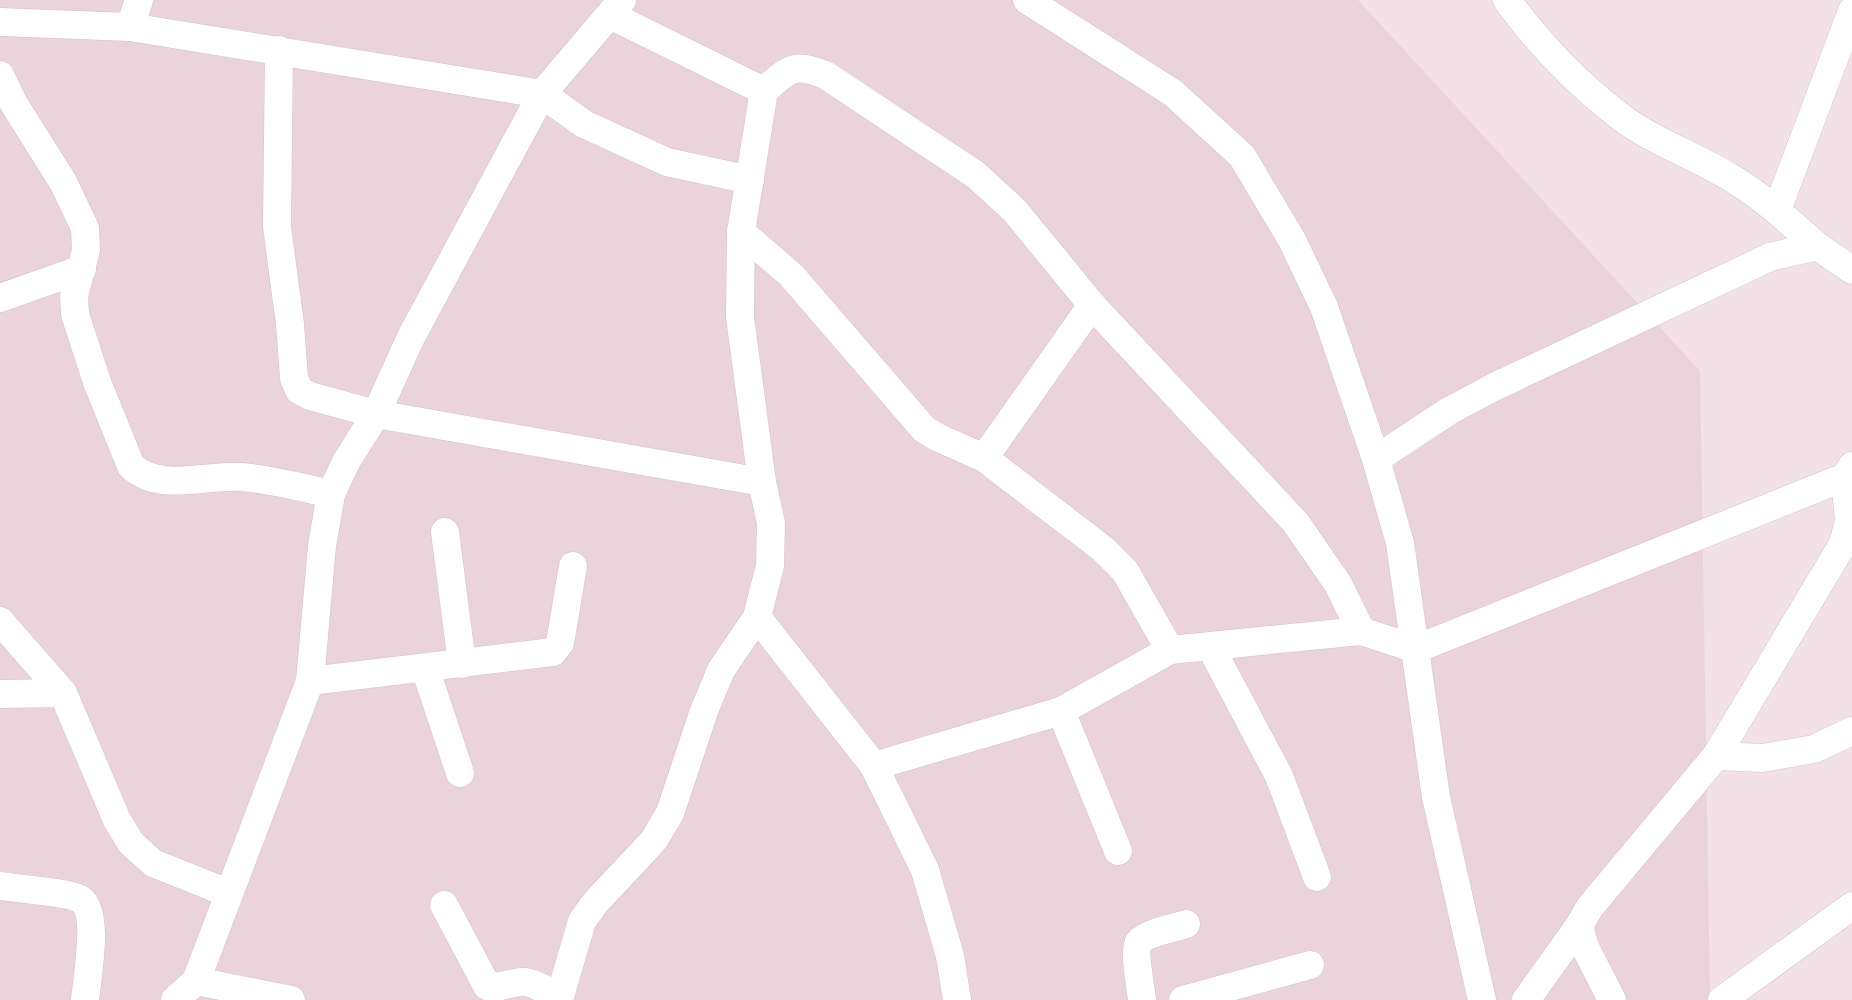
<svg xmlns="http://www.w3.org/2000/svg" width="1852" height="1000" font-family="'DejaVu Sans',sans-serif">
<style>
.residential{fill:#ead3da}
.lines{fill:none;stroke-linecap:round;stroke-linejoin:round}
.street-casing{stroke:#d8bec7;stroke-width:29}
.street{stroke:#fff;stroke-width:28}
</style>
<rect width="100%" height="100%" fill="#f2e1e6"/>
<!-- residential -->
<path class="residential" d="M0 0H1358L1700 371 1710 1000H0Z"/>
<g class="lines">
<!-- street casing -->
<g class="street-casing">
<g id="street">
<path d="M1027 0 1173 93 1242 156 1292 240 1324 307 1376 459 1400 543 1436 797 1482 1000"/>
<path d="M1507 0C1538 43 1576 82 1618 115 1652 141 1691 154 1728 176 1761 195 1789 221 1817 246"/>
<path d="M610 15 764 91C789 68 794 62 827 76L976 175 1015 211 1092 305 1296 523 1338 584 1361 631 1170 650 1061 711 874 766"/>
<path d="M0 22 130 27 542 94 584 124 667 162 750 180"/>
<path d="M130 27 139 0"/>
<path d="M279 50 277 227 290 324 294 378 299 390 310 396 376 414 762 482"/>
<path d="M0 75 14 104 63 182 85 228 86 250 74 296 75 314 97 382 131 466C161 493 206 474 243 477 273 480 301 487 331 494"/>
<path d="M1777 210 1852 11"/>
<path d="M741 232 791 275 924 429 937 437 984 458 1103 549 1125 571 1170 650"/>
<path d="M0 298 82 269"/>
<path d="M984 458 1092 305"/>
<path d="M1376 459 1449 411 1494 387 1770 257 1817 246 1852 270"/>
<path d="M445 532 462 664"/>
<path d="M757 617 874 766 925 870 950 956 957 1000"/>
<path d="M0 621 63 693 117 820 131 843 153 863 228 893"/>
<path d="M1361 631 1416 649 1845 477 1852 466"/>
<path d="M1210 646 1279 776 1317 877"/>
<path d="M425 668 460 773"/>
<path d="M310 681 553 652 560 643 573 566"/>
<path d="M0 694 63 693"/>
<path d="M1061 711 1118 851"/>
<path d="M1716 756 1763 758 1814 749 1852 731"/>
<path d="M0 886C15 888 71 893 80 899 100 911 87 978 85 1000"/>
<path d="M444 905 487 986C500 989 510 982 523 982 536 982 548 992 559 999"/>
<path d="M1579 926 1585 947 1612 1000"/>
<path d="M196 981 291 1000"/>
<path d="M175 1000 196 981 310 681 322 546 331 494 346 462 376 414 411 337 542 94 622 0"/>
<path d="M559 1000 582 921 595 903 654 840 670 813 704 711 721 670 757 617 770 566 771 523 762 482 740 317 741 232 764 91"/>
<path d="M1142 1000C1141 988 1133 951 1139 942 1146 933 1175 928 1186 924"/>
<path d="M1183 1000 1310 965"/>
<path d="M1526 1000 1579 926 1590 907 1716 756 1843 544 1849 521 1845 477"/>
<path d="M1722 1000 1852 906"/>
</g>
</g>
<!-- street -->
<use href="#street" class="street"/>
</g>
</svg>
